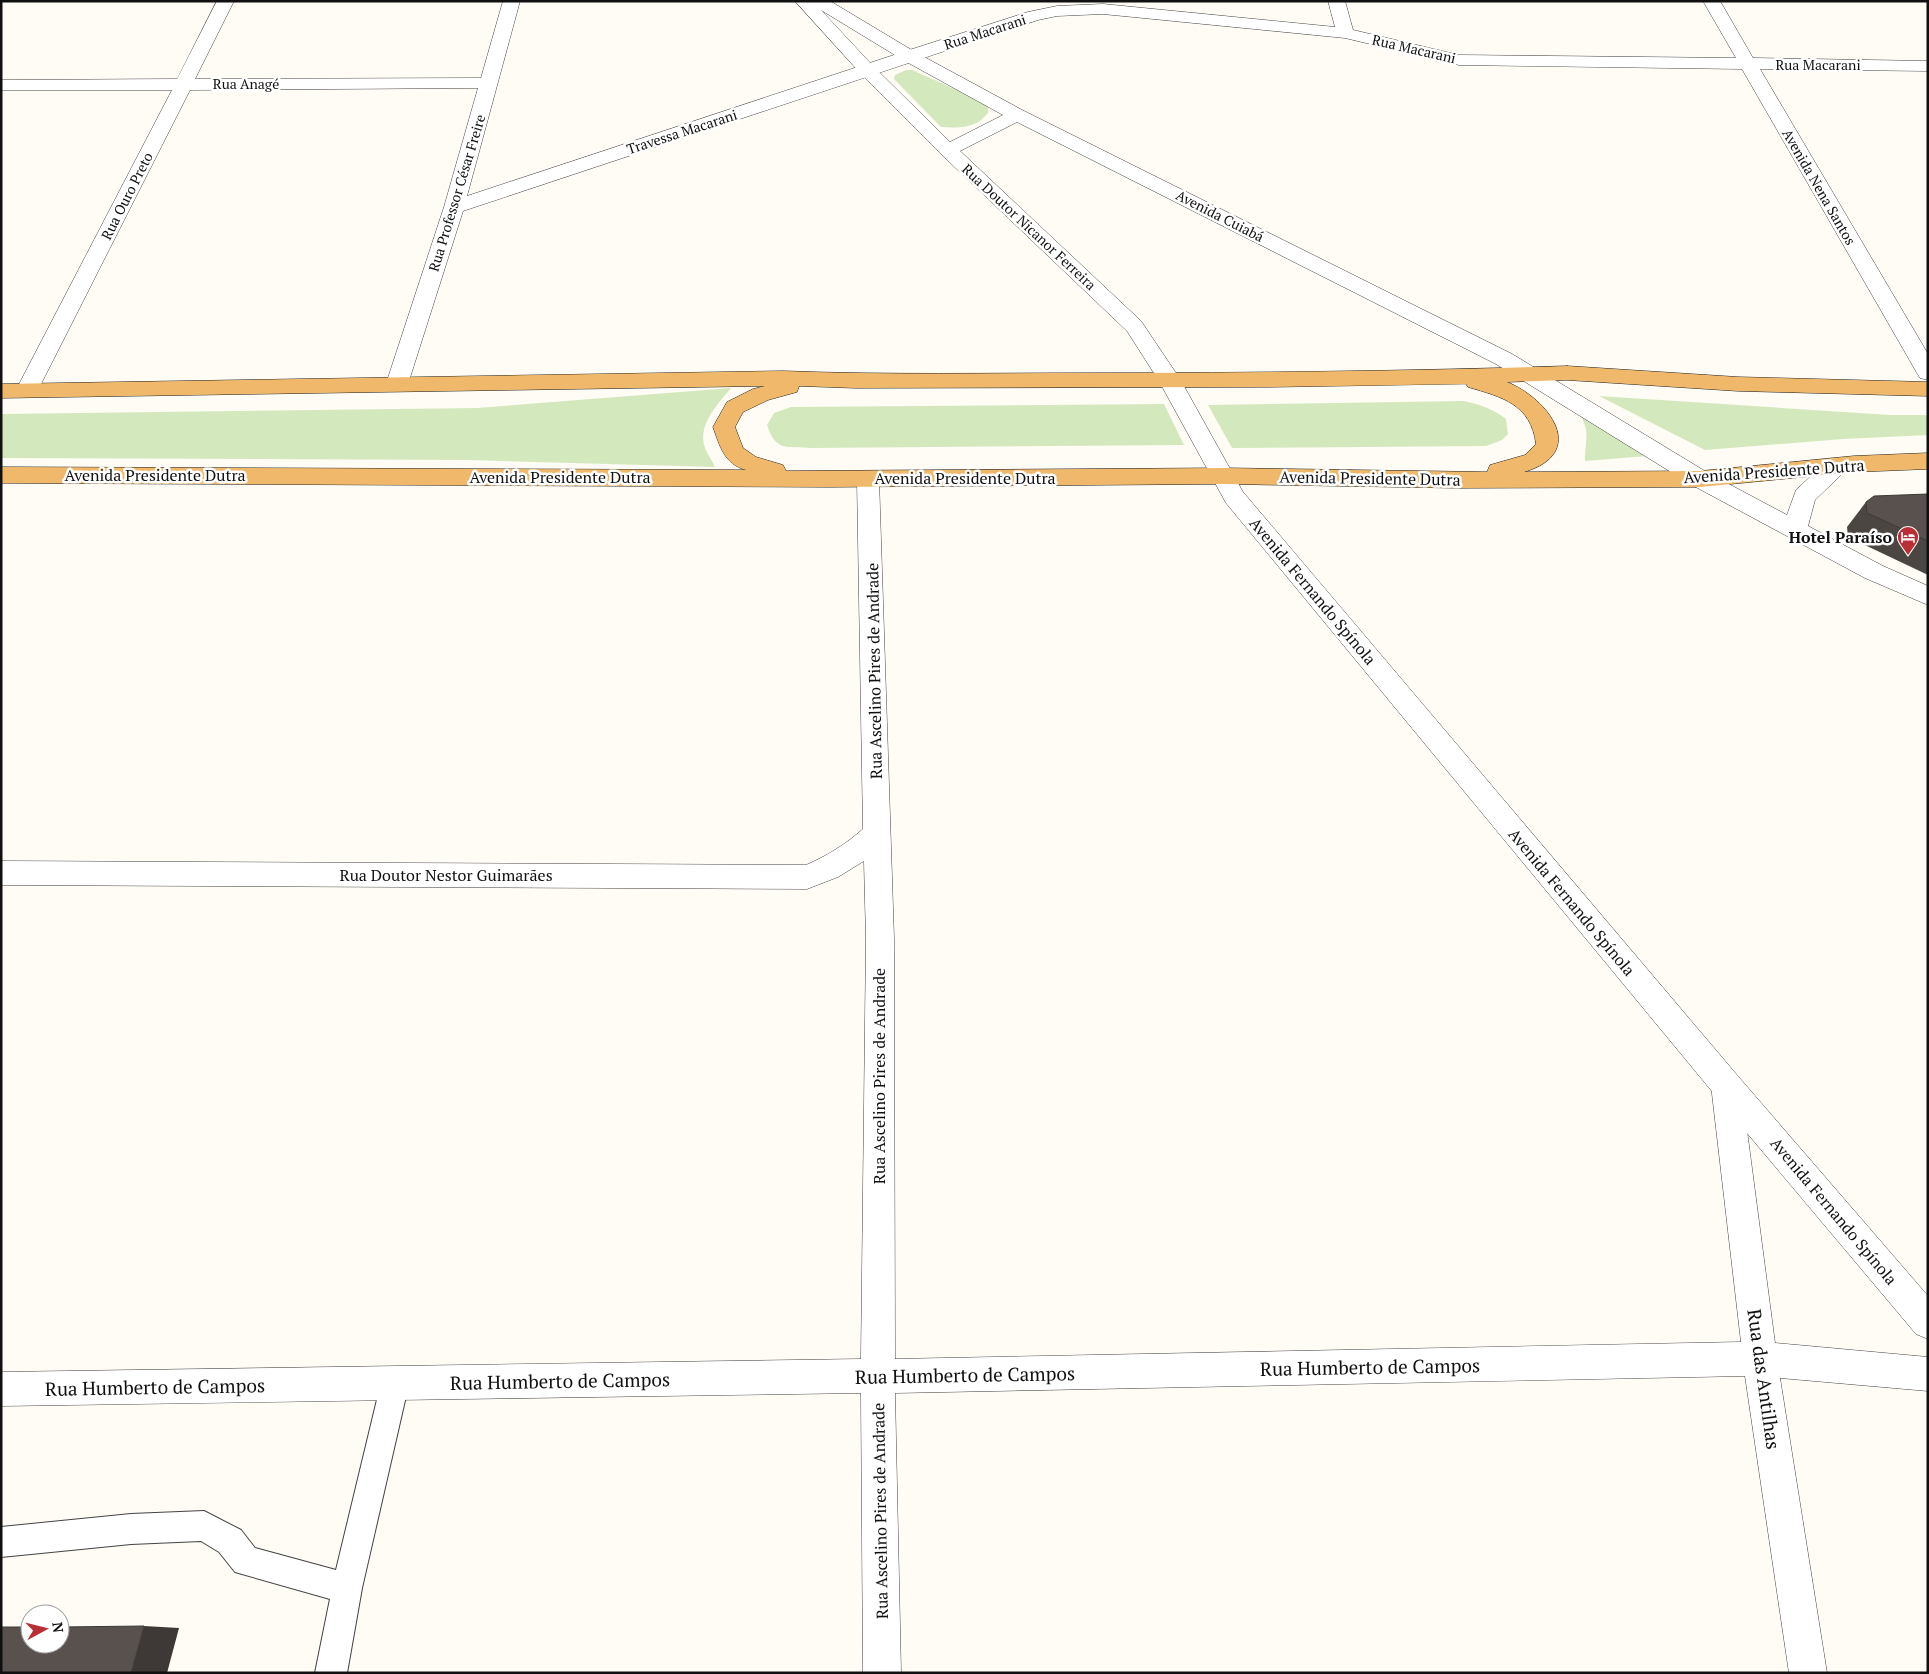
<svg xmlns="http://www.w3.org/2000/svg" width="1929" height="1674" font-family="'PT Serif',serif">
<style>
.green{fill:#d4e8be}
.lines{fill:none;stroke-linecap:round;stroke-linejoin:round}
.service-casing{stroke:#434343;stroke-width:2}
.minor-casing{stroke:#434343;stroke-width:1}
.tertiary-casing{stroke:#434343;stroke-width:1}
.trunk-casing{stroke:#212121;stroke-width:1}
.service{fill:#fff;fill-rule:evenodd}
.minor{fill:#fff;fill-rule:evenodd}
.tertiary{fill:#fff;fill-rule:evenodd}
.trunk{fill:#efb86a;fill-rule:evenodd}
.wall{fill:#4c4642}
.shaded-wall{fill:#3e3936}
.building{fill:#58514d;stroke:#3e3936}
.labels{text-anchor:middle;stroke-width:5;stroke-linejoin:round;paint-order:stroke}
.far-street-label{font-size:14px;fill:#101010;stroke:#fff}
.street-label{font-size:16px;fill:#101010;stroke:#fff}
.poi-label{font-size:16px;font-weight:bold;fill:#101010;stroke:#fff;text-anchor:end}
.near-street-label{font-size:19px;fill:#101010;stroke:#fff}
</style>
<rect width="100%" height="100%" fill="#fefcf4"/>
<!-- green -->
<g class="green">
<path d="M906 70H912L984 102 988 107V113C975 129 960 128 941 127L894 79 895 75Z"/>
<path d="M731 388C718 404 699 423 704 445 706 452 712 460 715 467L468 460 1 458V414L477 408Z"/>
<path d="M1599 396 1890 415H1928V435L1843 439 1705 450Z"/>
<path d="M1464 401C1481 405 1493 409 1506 419L1508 434 1502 440 1486 446 1232 448 1208 405Z"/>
<path d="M1164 404 1184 445 811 448C786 446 776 452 767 425L774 413 791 407Z"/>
<path d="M1576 408 1648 456 1585 461C1585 435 1592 433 1576 408Z"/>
</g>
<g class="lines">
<!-- service casing -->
<g class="service-casing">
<path id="service" d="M395 1369 405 1373 409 1383 362 1588 347 1673H315L330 1599 235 1572 219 1552 201 1541 131 1544 1 1557V1527L131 1514 204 1511 241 1530 255 1548 336 1570 381 1383 385 1373Z"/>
</g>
<!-- minor casing -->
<g class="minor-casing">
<g id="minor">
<path d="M217 1H234L195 79 481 78 503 1H520L467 196 903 52 1028 12 1057 6 1103 4 1335 27 1328 1H1345L1353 30 1459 55 1736 58 1703 1H1720L1753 58 1928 61V71L1760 69 1928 354V380L1920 378 1917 373 1742 69 1459 65 1345 38 1103 14 1057 16 1038 20 463 211 408 384 405 389 397 391 389 389 386 384 444 207 478 88 190 90 38 390 35 395 27 397 19 395 16 390 172 90H1V80L177 79Z"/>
<path d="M868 471 876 473 879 479 894 939 895 1359 1741 1342 1711 1085 1715 1075 1726 1071 1737 1075 1741 1085 1775 1343 1928 1357V1391L1780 1378 1827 1673H1789L1745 1376 895 1393 901 1673H863L861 1393 1 1406V1372L861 1359 866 939 864 861 838 877 807 889 1 885V861L806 865C827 856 846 844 863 829L857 479 860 473Z"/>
</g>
</g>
<!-- tertiary casing -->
<g class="tertiary-casing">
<path id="tertiary" d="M795 1H830L915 52 1024 111 1512 354 1708 473 1787 515 1796 490 1827 461 1835 459 1843 461 1846 467 1843 473 1815 500 1808 526 1883 566 1928 586V605L1865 578 1692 485 1496 364 1017 122 960 151 1141 321 1180 379 1243 492 1737 1075 1928 1296V1339L1916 1334 1715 1095 1226 503 1159 381 1127 331 941 154 861 74ZM821 10 903 60 1003 115 950 142 873 66Z"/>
</g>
<!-- trunk casing -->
<g class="trunk-casing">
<path id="trunk" d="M1567 366 1738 377 1928 382V396L1738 391 1567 380 1507 382C1549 399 1589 453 1524 472L1700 471 1854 456 1928 453V469L1854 472 1700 487 1460 488 1224 484 829 487 1 483V467L746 470C724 464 720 446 713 427L727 402 753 389 765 386 1 398V384L783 371C887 375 990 373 1094 373 1252 373 1409 371 1567 366ZM1466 384 1468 387C1502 397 1531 404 1536 444L1525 455 1490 465 1487 472 1224 468 786 471 783 465 756 457 743 448 735 427 743 412 768 400 797 392 799 386 856 388 1270 387Z"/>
</g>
<!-- service -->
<use href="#service" class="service"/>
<!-- minor -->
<use href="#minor" class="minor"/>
<!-- tertiary -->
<use href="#tertiary" class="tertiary"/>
<!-- trunk -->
<use href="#trunk" class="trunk"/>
</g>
<!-- wall -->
<path class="wall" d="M1928 494V575L1848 537 1847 527 1866 502Z"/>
<!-- shaded-wall -->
<path class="shaded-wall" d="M144 1626 179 1628 167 1673H131Z"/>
<!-- building -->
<g class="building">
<path d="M1928 494V541L1867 513 1866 502 1874 496Z"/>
<path d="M144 1626 131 1673H1V1627H30V1644H60V1627Z"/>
</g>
<!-- icons -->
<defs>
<g id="hotel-pin" transform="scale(1.125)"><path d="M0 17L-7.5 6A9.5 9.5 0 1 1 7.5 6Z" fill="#ba2e36" stroke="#fff"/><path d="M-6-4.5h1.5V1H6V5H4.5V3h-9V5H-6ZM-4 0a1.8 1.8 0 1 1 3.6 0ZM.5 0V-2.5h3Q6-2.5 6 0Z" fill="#fff"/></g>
</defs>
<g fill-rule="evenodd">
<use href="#hotel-pin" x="1908" y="537"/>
</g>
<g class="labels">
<!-- far-street labels -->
<g class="far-street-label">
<text transform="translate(985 32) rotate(-18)" y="5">Rua Macarani</text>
<text transform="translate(1414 49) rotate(13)" y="5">Rua Macarani</text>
<text x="1818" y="70">Rua Macarani</text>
<text x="246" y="89">Rua Anagé</text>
<text transform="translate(682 132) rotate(-18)" y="5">Travessa Macarani</text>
<text transform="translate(1819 187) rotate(60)" y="5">Avenida Nena Santos</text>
<text transform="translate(457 193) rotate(-73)" y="5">Rua Professor César Freire</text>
<text transform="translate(127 196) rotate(-63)" y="5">Rua Ouro Preto</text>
<text transform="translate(1220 216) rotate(27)" y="5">Avenida Cuiabá</text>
<text transform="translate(1029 227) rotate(43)" y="5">Rua Doutor Nicanor Ferreira</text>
</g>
<!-- street labels -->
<g class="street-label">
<text transform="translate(1774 471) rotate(-4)" y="6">Avenida Presidente Dutra</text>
<text x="155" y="481">Avenida Presidente Dutra</text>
<text x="560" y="483">Avenida Presidente Dutra</text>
<text x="965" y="484">Avenida Presidente Dutra</text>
<text transform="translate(1370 478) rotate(1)" y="6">Avenida Presidente Dutra</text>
<text transform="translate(1313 591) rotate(50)" y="6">Avenida Fernando Spínola</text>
<text transform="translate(874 671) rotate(-91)" y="6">Rua Ascelino Pires de Andrade</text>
<text x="446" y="881">Rua Doutor Nestor Guimarães</text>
<text transform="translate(1572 902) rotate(50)" y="6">Avenida Fernando Spínola</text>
<text transform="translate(879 1076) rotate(-90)" y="6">Rua Ascelino Pires de Andrade</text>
<text transform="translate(1834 1211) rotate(50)" y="6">Avenida Fernando Spínola</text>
<text transform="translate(880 1511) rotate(-91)" y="6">Rua Ascelino Pires de Andrade</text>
</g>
<!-- poi labels -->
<g class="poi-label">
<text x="1892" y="543">Hotel Paraíso</text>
</g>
<!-- near-street labels -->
<g class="near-street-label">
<text transform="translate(1370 1367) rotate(-1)" y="7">Rua Humberto de Campos</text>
<text transform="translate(965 1375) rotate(-1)" y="7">Rua Humberto de Campos</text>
<text transform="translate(1764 1379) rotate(82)" y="7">Rua das Antilhas</text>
<text transform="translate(560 1381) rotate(-1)" y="7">Rua Humberto de Campos</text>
<text transform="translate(155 1387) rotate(-1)" y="7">Rua Humberto de Campos</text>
</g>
</g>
<!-- border -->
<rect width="1929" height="1674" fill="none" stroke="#101010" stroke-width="5"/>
<!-- north arrow -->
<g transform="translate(45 1629) rotate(83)"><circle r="24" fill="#ffffff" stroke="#9f9f9f"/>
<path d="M0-4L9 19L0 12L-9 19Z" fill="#ba2e36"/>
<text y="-8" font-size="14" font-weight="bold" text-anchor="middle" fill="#101010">N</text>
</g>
</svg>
